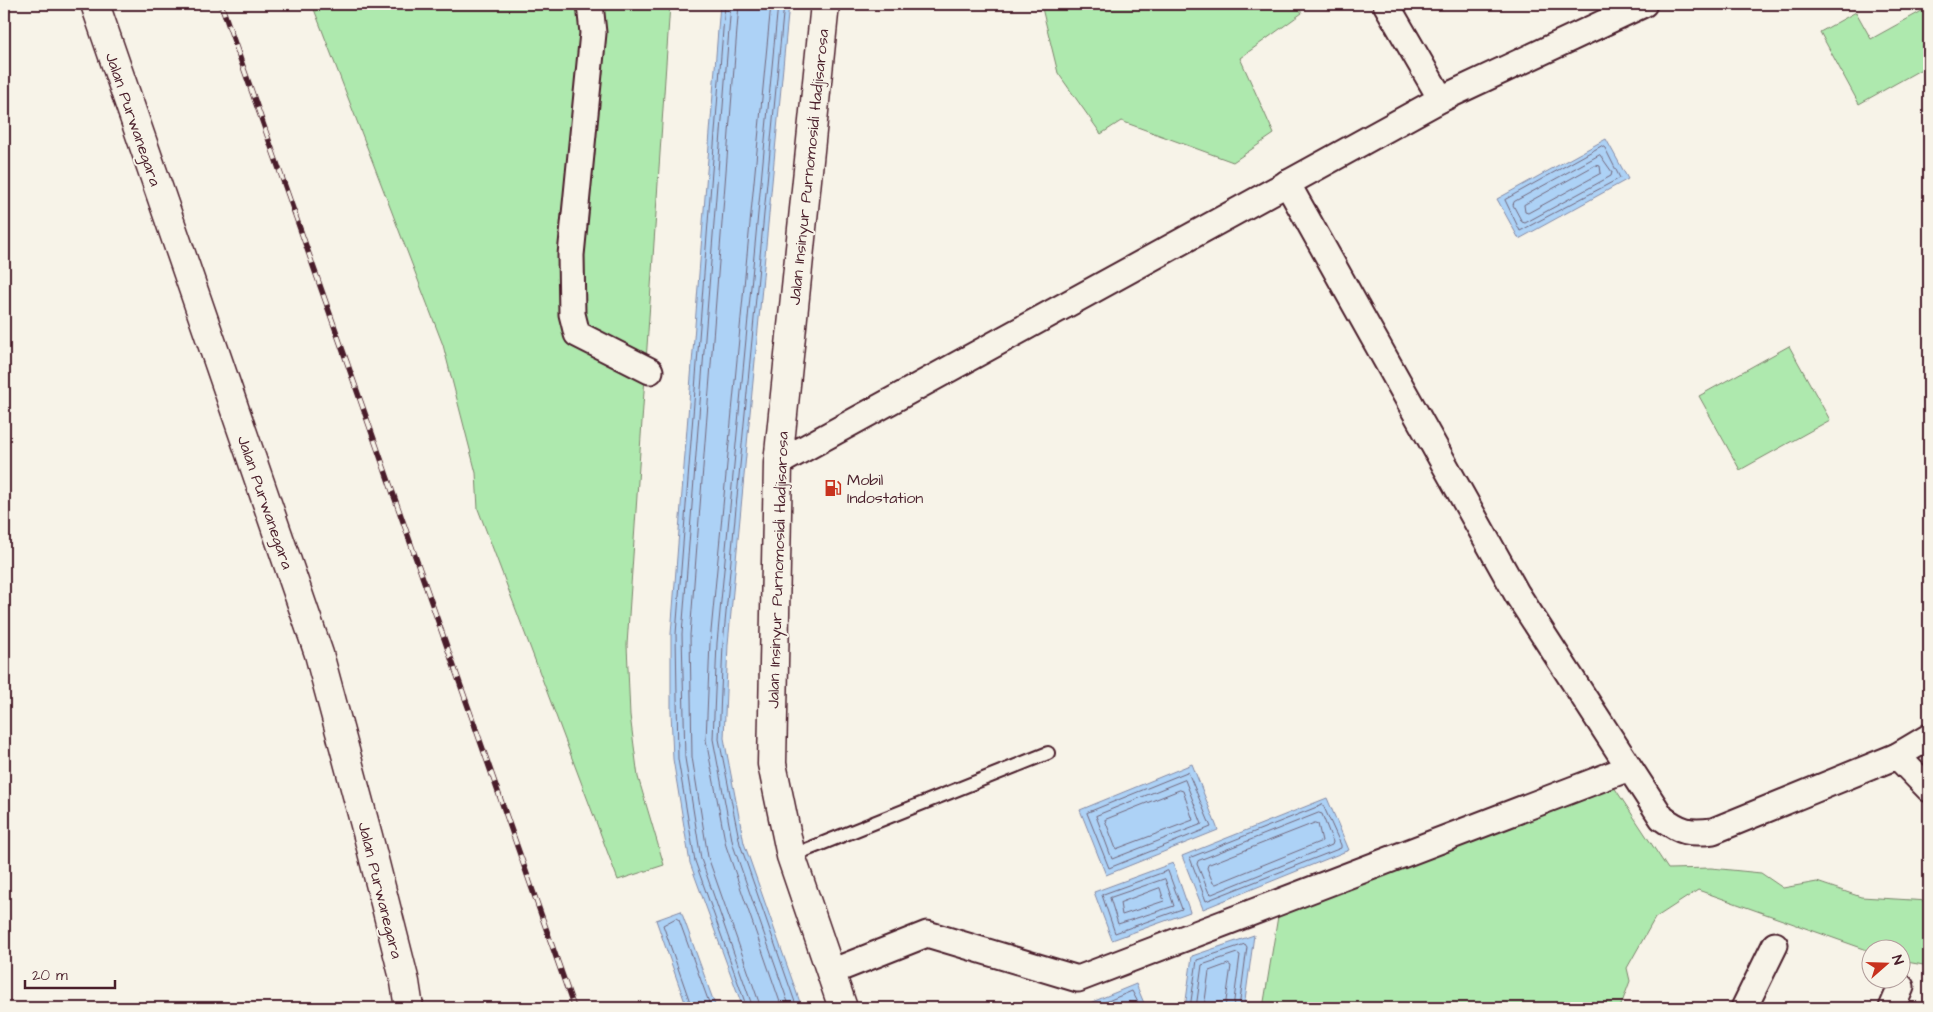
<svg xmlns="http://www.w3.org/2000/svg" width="1933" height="1012" font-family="'Architects Daughter',sans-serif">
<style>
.green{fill:#aee9ae;stroke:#7c846c}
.water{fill:#add2f6;stroke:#858aa5}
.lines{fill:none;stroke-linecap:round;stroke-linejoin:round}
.shore{stroke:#72677c;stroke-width:1}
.lane-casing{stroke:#4a1f2b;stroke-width:16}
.street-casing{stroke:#4a1f2b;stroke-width:29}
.secondary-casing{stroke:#4a1f2b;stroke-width:31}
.lane{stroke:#f7f3e8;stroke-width:12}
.street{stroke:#f7f3e8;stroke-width:25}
.secondary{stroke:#f7f3e8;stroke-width:28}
.rail-casing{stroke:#4a1f2b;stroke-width:5.5}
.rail{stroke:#f7f3e8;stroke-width:4;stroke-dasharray:11;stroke-linecap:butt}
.labels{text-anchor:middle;stroke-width:4;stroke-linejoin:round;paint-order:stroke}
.street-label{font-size:16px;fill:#4a1f2b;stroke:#f7f3e8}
.poi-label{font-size:16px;fill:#4a1f2b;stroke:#f7f3e8;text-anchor:start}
</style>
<rect width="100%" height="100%" fill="#f7f3e8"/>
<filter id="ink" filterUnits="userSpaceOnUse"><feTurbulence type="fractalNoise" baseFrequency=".02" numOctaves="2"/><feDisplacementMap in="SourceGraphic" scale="10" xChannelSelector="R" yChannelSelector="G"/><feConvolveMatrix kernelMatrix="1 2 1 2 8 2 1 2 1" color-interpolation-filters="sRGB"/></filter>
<g filter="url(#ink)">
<!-- green -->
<g class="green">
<path d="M312 4H670L627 645 630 715 638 777 664 865 618 880 478 509 476 473 443 345Z"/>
<path d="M1041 4H1296L1302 13 1240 58 1274 134 1233 162 1121 121 1101 134 1058 73Z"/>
<path d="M1929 7V65L1859 104 1820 32 1856 12 1871 39Z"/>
<path d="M1789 346 1830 420 1740 470 1699 396Z"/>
<path d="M1612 784 1668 869 1711 868 1761 873 1783 888 1817 882 1861 897 1929 901V966L1901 961 1900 950 1870 951 1698 890 1655 918 1627 968 1630 981 1620 1008H1263L1279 910Z"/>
</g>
<!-- water -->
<g class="water">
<path d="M720 4H789L728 644 724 738 744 843 802 1008H743L690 863 673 759 671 711V634Z"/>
<path d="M1606 139 1628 179 1519 239 1497 199Z"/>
<path d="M1192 764 1218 830 1106 875 1080 810Z"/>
<path d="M1327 798 1349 850 1203 909 1182 856Z"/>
<path d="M1173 863 1190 912 1112 940 1094 892Z"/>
<path d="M681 911 716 1008H687L656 920Z"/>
<path d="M1254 935 1244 1008H1185L1192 956Z"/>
<path d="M1136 984 1146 1008H1086L1085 1005Z"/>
</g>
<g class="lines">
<!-- shore -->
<g class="shore">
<path d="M725 4 676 634 678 759 695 861 747 1008"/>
<path d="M731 4 682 634 685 758 701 859 753 1008"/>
<path d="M739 4 690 635 692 757 708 857 761 1008"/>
<path d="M771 4 710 642 706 740 726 846 782 1008"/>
<path d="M778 4 717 643 713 739 733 845 790 1008"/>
<path d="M784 4 723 644 719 739 740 844 797 1008"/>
<path d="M1602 146 1605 148 1620 178 1520 231 1505 200Z"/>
<path d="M1600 155 1612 172 1611 176 1525 223 1522 222 1513 205 1514 202Z"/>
<path d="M1596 165 1600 166 1601 173 1528 213 1525 212 1524 205Z"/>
<path d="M1188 772 1211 827 1109 868 1087 813Z"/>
<path d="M1185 780 1202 824 1112 859 1096 816Z"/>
<path d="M1180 790 1183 791 1193 820 1116 849 1105 820Z"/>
<path d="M1323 805 1341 845V848L1206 901 1190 858Z"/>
<path d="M1319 813 1322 814 1333 842 1332 845 1212 894 1209 893 1197 864 1198 861Z"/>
<path d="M1315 823 1318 824 1322 841 1216 884 1213 883 1207 868 1208 865Z"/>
<path d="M1168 871 1182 909 1115 933 1102 895Z"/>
<path d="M1165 879 1174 906 1118 924 1110 898Z"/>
<path d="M1160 888 1164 901 1122 915 1120 903Z"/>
<path d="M692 1008 663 925 676 918 679 920 711 1008"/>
<path d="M1091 1008 1132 991 1141 1008"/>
<path d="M1190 1008 1197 960 1245 944 1247 947 1239 1008"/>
<path d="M1196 1008 1202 965 1237 953 1240 955 1233 1008"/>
<path d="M1204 1008 1209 971 1228 964 1231 966 1225 1008"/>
</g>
<!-- lane casing -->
<g class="lane-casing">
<path id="lane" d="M791 856 1048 753"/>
</g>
<!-- street casing -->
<g class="street-casing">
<g id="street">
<path d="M590 4 593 33 571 255 572 314 577 334 650 371"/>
<path d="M1386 4 1441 99"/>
<path d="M1287 183 1517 594 1662 818C1681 832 1689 834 1713 831L1897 756 1929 737"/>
<path d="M778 463 1441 99 1644 4"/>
<path d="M1897 756 1929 789"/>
<path d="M831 972 927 934 1078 979 1629 768"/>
<path d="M1744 1008 1775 945"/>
<path d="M1892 1008 1901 987"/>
</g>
</g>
<!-- secondary casing -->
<g class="secondary-casing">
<g id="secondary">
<path d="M95 4 319 654 368 836 405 982 409 1008"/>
<path d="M825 4 778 463 772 764 791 856 843 1008"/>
</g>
</g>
<!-- lane -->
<use href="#lane" class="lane"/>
<!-- street -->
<use href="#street" class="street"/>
<!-- secondary -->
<use href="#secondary" class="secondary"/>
<!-- rail casing -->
<g class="rail-casing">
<path id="rail" d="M221 4 574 1008"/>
</g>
<!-- rail -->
<use href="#rail" class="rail"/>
</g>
</g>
<!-- icons -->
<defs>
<g id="fuel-bare" transform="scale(1.35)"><path d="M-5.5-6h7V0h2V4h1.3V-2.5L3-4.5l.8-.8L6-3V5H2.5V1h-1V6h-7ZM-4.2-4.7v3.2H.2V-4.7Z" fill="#c8321e" stroke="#f7f3e8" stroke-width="2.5" paint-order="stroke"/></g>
</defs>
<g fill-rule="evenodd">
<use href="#fuel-bare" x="833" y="488"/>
</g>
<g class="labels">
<!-- street labels -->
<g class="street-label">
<text transform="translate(134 119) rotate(71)" y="6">Jalan Purwanegara</text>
<text transform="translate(808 167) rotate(-84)" y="6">Jalan Insinyur Purnomosidi Hadjisarosa</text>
<text transform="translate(266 502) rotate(71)" y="6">Jalan Purwanegara</text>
<text transform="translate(777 570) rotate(-88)" y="6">Jalan Insinyur Purnomosidi Hadjisarosa</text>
<text transform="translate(381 890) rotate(76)" y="6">Jalan Purwanegara</text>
</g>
<!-- poi labels -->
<g class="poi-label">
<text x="847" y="485">Mobil<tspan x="847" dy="18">Indostation</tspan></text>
</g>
</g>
<!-- margin -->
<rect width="1933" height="1012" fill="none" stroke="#f7f3e8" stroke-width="20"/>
<rect x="10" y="10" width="1913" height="992" fill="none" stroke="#4a1f2b" stroke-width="2" filter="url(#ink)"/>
<!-- north arrow -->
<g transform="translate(1886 964) rotate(70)"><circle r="24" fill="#f7f3e8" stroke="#b29e9c"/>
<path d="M0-4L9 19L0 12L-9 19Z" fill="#c8321e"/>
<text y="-8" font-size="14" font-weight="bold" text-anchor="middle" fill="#4a1f2b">N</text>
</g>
<!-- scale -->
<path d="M25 980v8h90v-8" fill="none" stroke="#4a1f2b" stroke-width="2.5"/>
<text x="32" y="980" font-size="15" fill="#4a1f2b" stroke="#f7f3e8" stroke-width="4" paint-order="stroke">20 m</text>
</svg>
